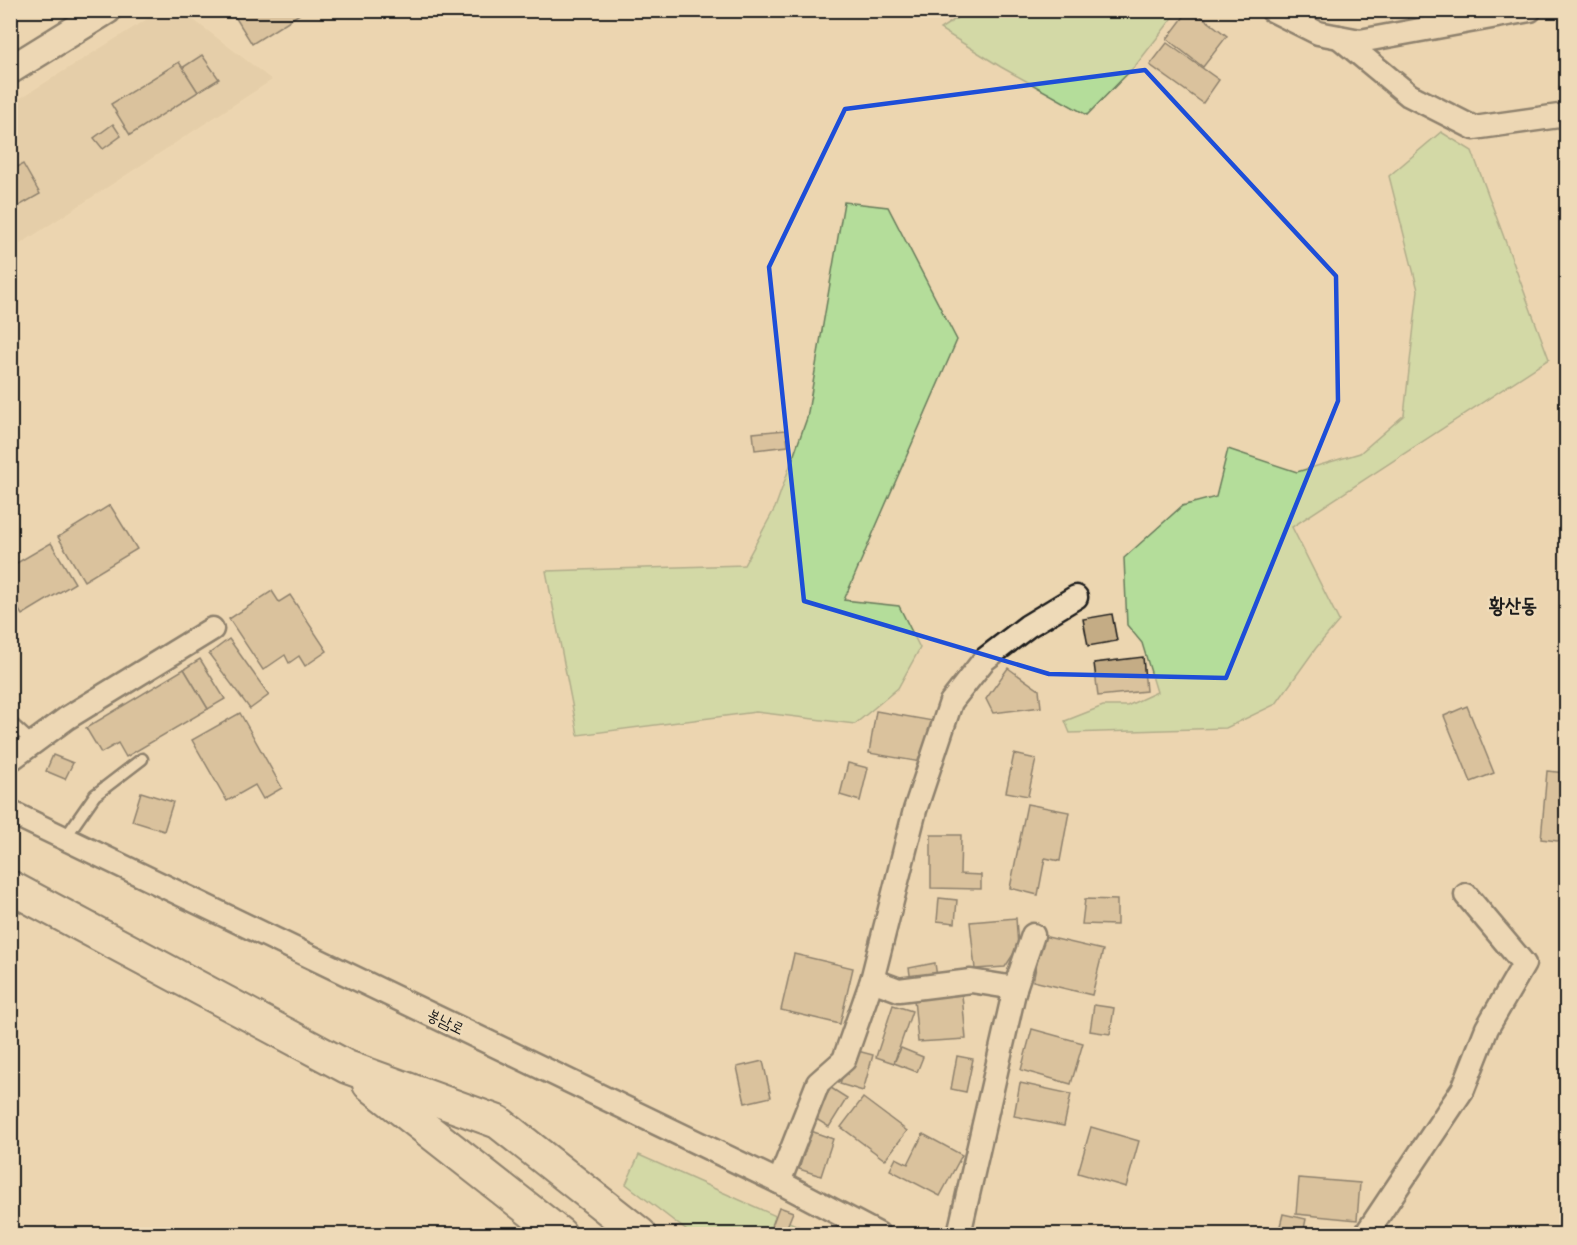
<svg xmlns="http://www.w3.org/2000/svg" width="1577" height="1245" font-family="Kalam,'Poor Story',sans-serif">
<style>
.built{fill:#dcc6a0}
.green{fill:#b4dd9a;stroke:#687c5b;stroke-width:1.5}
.building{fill:#c4ac85;stroke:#1c1c1c;stroke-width:1.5}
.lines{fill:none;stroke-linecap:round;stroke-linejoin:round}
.service-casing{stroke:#1c1c1c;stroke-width:15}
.minor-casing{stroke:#1c1c1c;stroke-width:27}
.tertiary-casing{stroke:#1c1c1c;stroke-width:32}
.secondary-casing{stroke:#1c1c1c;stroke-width:36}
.service{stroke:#eedab8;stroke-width:10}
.minor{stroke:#eedab8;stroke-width:22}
.tertiary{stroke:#eedab8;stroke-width:27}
.secondary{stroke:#eedab8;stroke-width:32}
.marked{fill:none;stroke:#1d4ed8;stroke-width:4.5;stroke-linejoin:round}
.labels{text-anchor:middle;stroke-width:5;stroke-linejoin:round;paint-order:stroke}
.street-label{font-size:16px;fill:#1c1c1c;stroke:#eedab8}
.quarter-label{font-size:20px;font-weight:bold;fill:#1c1c1c;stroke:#eedab8}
</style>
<rect width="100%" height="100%" fill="#ecd6b0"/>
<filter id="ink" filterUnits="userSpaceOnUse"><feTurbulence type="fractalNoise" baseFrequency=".0167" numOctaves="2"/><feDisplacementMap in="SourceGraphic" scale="12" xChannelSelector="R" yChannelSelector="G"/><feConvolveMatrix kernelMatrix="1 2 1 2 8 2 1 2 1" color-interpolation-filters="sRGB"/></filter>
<g filter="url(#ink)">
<!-- built -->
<path class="built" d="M160 11H182L272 80 11 250V104Z"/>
<!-- green -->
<g class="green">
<path d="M968 11V10L1178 11 1136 65 1087 115 1001 67 940 29Z"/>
<path d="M1441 132 1472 151 1549 359 1292 527 1339 621 1316 648 1276 704 1226 728 1070 733 1065 721 1103 706H1127L1157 692 1142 643 1127 625 1124 558 1182 506 1216 497 1228 449 1297 472 1360 453 1404 415 1418 290 1389 176Z"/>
<path d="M844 202 888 207 957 340 844 600 899 606 920 648 898 688 855 724 756 712 578 735 546 571 744 565 775 508 807 418Z"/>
<path d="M639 1155 816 1234H691L626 1184Z"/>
</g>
<!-- building -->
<g class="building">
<path d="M241 10H306L252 44 234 15Z"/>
<path d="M1189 10H1193L1227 36 1203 67 1167 39Z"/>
<path d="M1405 10H1428L1429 16 1409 22Z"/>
<path d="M1167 43 1219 80 1203 103 1150 65Z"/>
<path d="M202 55 219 79 198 92 182 68Z"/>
<path d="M179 62 198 92 130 135 111 104Z"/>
<path d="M113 124 121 136 103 149 94 138Z"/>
<path d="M23 164 40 194 10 211V171Z"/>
<path d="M786 430 788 446 755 450 753 433Z"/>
<path d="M110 505 137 549 84 581 58 537Z"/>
<path d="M51 543 75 583 22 615 10 596V567Z"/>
<path d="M272 591 279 602 290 595 327 651 305 666 299 656 289 663 285 655 263 670 229 619Z"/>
<path d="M1112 614 1117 641 1088 646 1083 619Z"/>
<path d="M229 639 269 695 250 709 209 654Z"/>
<path d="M1143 657 1146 691 1098 696 1094 663Z"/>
<path d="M200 659 225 699 208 709 184 669Z"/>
<path d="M1008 668 1039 690 1041 707 993 713 986 699Z"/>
<path d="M184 669 208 709 126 757 118 743 101 753 86 728Z"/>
<path d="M1467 706 1494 773 1471 782 1444 716Z"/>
<path d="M876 711 933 721 926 763 869 753Z"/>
<path d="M240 713 282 788 263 799 255 785 227 801 192 740Z"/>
<path d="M1014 754 1036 759 1028 796 1006 792Z"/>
<path d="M53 755 73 763 65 779 46 771Z"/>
<path d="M848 763 868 768 860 801 840 795Z"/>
<path d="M1547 771 1566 773V842L1541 839Z"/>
<path d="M141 792 173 802 164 831 132 821Z"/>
<path d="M1027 804 1069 812 1060 861 1045 858 1038 895 1010 888Z"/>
<path d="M931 835H961L960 874 981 875V889L931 888Z"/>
<path d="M939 898 957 900 955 923 937 921Z"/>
<path d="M1085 899 1117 900V925L1082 924Z"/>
<path d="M1016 918 1018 947 1005 967 975 969 970 922Z"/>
<path d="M1043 936 1103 950 1092 995 1033 981Z"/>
<path d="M794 954 853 968 840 1024 781 1010Z"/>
<path d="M935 963 937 977 911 981 909 968Z"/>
<path d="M962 995 966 1039 918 1042 914 999Z"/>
<path d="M893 1005 912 1011 894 1063 876 1057Z"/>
<path d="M1094 1005 1114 1008 1110 1034 1090 1031Z"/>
<path d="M1032 1029 1083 1043 1071 1084 1021 1070Z"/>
<path d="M901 1048 923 1057 917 1072 894 1063Z"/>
<path d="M850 1049 873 1055 863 1091 840 1084Z"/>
<path d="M957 1056 973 1059 966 1092 951 1089Z"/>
<path d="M763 1061 771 1097 745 1103 737 1067Z"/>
<path d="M1020 1083 1071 1094 1064 1126 1014 1116Z"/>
<path d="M831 1088 847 1098 829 1127 813 1117Z"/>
<path d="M863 1098 907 1131 885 1160 841 1127Z"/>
<path d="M1091 1127 1139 1141 1126 1187 1078 1173Z"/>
<path d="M811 1131 833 1139 821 1176 799 1169Z"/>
<path d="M923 1134 962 1155 940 1196 890 1170 896 1158 908 1164Z"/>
<path d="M1299 1178 1360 1183 1357 1220 1296 1214Z"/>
<path d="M779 1207 793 1212 784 1234H769Z"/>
<path d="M1283 1214 1306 1219 1303 1234H1278Z"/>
</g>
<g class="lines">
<!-- service casing -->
<g class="service-casing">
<g id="service">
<path d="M10 722 33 743"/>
<path d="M65 838 95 795 142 759"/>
</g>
</g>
<!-- minor casing -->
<g class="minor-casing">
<g id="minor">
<path d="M1272 10 1318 33 1360 41 1530 10"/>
<path d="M1339 37 1409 95 1474 128 1566 115"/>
<path d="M10 760 67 718 212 629"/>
<path d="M10 812 779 1182 878 1234"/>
<path d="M872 980 899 990 971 981 1015 988"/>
<path d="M779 1182 818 1083 844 1060 872 980 915 810 951 702 984 660 1028 626 1076 597"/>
<path d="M959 1234 1015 988 1033 935"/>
<path d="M1366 1234 1463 1089 1487 1028 1524 964 1466 895"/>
</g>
</g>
<!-- tertiary casing -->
<g class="tertiary-casing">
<path id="tertiary" d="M10 70 107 10"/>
</g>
<!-- secondary casing -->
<g class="secondary-casing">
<g id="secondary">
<path d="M10 887 347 1067 498 1122 640 1234"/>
<path d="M369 1084 560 1234"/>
</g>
</g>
<!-- service -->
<use href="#service" class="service"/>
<!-- minor -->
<use href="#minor" class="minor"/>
<!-- tertiary -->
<use href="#tertiary" class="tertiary"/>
<!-- secondary -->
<use href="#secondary" class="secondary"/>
</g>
</g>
<!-- marked area -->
<path d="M0 0H1577V1245H0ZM1145 70 1336 276 1338 401 1226 678 1049 674 804 601 769 267 845 109Z" fill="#ecd6b0" fill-opacity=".55" fill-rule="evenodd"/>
<path class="marked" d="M1145 70 1336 276 1338 401 1226 678 1049 674 804 601 769 267 845 109Z"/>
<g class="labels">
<!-- street labels -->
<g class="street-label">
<text transform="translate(446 1021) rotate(26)" y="6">봉남로</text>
</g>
<!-- quarter labels -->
<g class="quarter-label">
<text x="1513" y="612">황산동</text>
</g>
</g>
<!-- margin -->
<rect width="1577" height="1245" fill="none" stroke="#eedab8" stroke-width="36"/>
<rect x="18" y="18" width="1541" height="1209" fill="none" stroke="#1c1c1c" stroke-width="2" filter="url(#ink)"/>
</svg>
